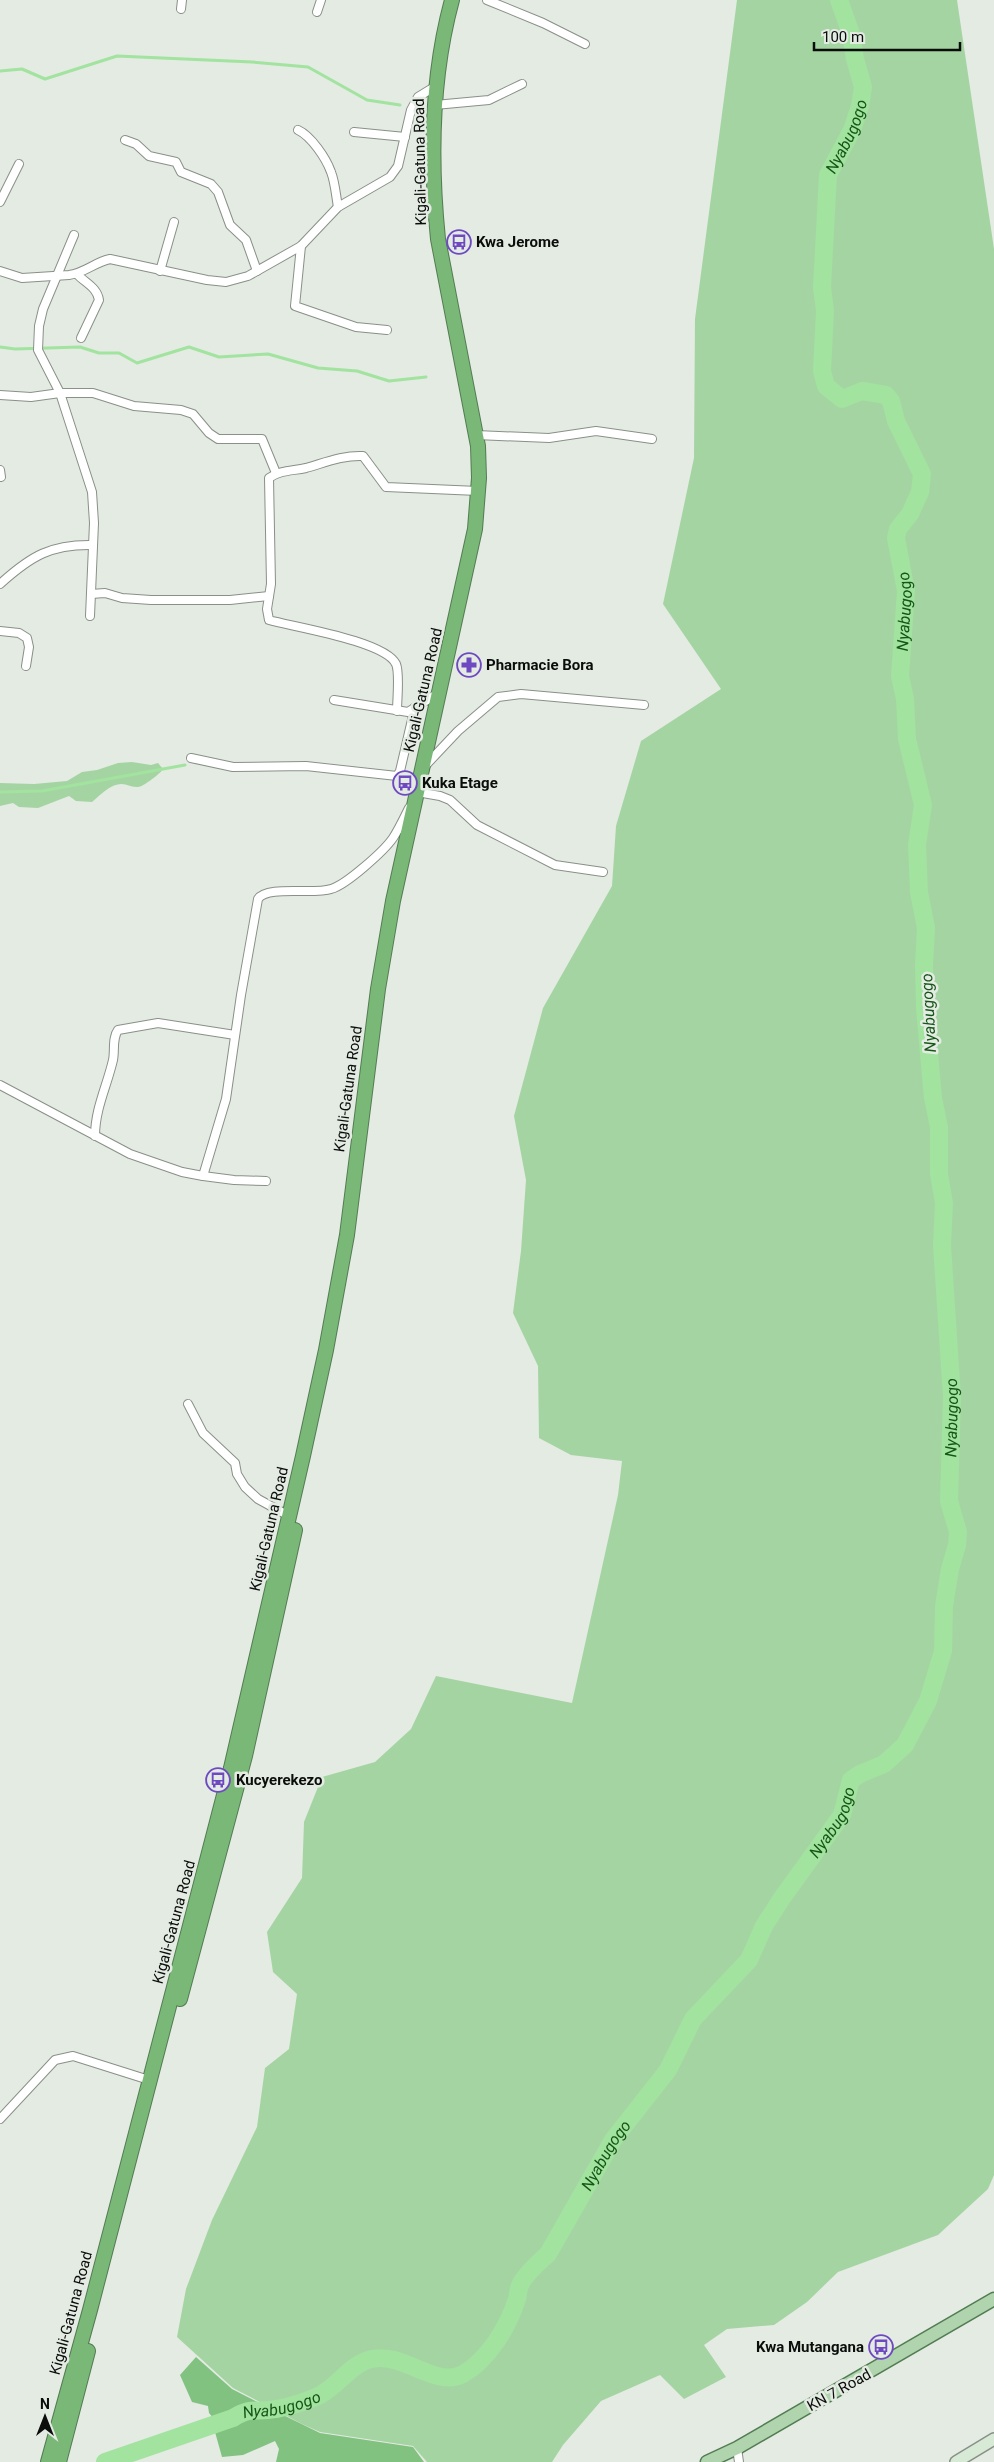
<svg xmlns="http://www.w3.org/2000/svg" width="994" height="2462" font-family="Roboto,sans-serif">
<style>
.green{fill:#a5d4a3}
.forest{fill:#82c280}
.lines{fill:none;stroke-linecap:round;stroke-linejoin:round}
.stream{stroke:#a2e39f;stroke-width:3}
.river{stroke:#a2e39f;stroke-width:18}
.street-casing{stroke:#899088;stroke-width:10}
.secondary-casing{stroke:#899088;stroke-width:14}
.primary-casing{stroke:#537c52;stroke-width:15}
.highway-casing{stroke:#537c52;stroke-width:16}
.street{stroke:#fff;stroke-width:8}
.secondary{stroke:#d7ead6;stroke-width:11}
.primary{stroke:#afd4ae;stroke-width:12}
.highway{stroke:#7ab878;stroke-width:14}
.labels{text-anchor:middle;stroke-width:5;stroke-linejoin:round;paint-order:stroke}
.street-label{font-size:15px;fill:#0b0d0b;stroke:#e3ebe3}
.poi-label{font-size:15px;font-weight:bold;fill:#0b0d0b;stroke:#e3ebe3;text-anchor:start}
.water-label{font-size:16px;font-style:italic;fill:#155617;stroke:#e3ebe3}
</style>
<rect width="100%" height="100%" fill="#e3ebe3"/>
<!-- green -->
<g class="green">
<path d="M737 0H957L994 249V2175L988 2189 938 2235 838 2272 807 2302 774 2325 727 2329 704 2345 726 2377 684 2399 660 2375 601 2401 563 2445 552 2462H427L413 2446 320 2432 302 2424 233 2388 177 2337 186 2289 212 2220 257 2127 265 2068 289 2049 297 1994 273 1972 267 1932 302 1878 304 1822 322 1777 375 1762 411 1729 436 1676 572 1703 618 1495 622 1461 571 1455 539 1438 538 1366 513 1313 521 1251 526 1180 514 1116 543 1008 612 886 616 826 641 741 721 689 663 604 694 458 695 319Z"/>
<path d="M132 762 151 765 158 763 163 769C161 773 143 787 138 787 128 788 125 780 111 787 105 790 98 797 92 802L76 801 69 796 38 808 19 807 13 803 0 806V783L34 784 67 781 82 772 97 770 118 763Z"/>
</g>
<!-- forest -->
<g class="forest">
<path d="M196 2357 232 2389 267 2407 245 2408 232 2416 215 2420 209 2413 208 2406 192 2402 180 2375Z"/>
<path d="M275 2411 320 2433 413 2447 424 2462H276L279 2449 275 2441 243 2455 222 2457 215 2432 216 2424 232 2421 248 2412Z"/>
</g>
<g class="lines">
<!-- stream -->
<g class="stream">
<path d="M0 71 22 69 45 79 117 56 252 62 308 67 367 100 400 105"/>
<path d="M0 347 15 349 80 347 99 353H119L137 363 189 347 219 357 268 354 318 368 357 371 389 381 426 377"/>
<path d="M0 792 42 791 185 765"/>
</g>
<!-- river -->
<path class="river" id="s1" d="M105 2462 233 2418C253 2406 255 2413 276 2409 289 2407 308 2401 320 2395 338 2386 351 2363 372 2359 403 2352 437 2389 463 2374 488 2360 508 2327 517 2299 518 2296 518 2291 519 2288 522 2277 540 2261 548 2254L613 2140 668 2070 693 2019 749 1960 764 1926 782 1898 842 1815 851 1780 860 1774 884 1764 905 1745 928 1701 943 1651 944 1606 950 1569 957 1545 958 1532 949 1501 952 1397 942 1245 944 1203 939 1174V1127L933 1098 925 1008 924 965 926 928 919 892 917 845 923 805 907 739 905 699 900 676 906 591 896 538 898 529 910 514 920 492 922 474 896 421 891 401 886 395 862 391 842 399 826 386 822 371 825 311 822 287 828 175 852 130 860 106 863 87 855 59 851 34 839 0"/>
<!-- street casing -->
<g class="street-casing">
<g id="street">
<path d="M487 0 543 23 585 44"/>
<path d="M181 9 182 0"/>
<path d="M317 12 321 0"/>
<path d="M435 105 489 100 522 84"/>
<path d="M298 130C311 136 326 158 331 172 335 182 336 196 338 207"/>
<path d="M354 132 405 137"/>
<path d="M125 140 136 144 149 156 176 162 181 172 211 184 218 192 230 225 246 240 257 271"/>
<path d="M0 202 19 164"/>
<path d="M74 235 43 309 39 326 38 350 60 393 92 492 94 523 90 616"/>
<path d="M301 246 295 306 356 327 387 330"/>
<path d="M0 271 22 278 69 275C85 273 95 262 110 259L207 280 226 282 248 276 301 246 338 207 390 177 398 166 411 110 418 97 436 86"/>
<path d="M160 271 174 222"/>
<path d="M77 274C85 283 97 287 99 300L81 338"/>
<path d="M0 395 31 397 60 393H93L134 406 181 410 193 414 209 433 218 439H262L276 473"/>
<path d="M476 435 549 438 596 431 652 439"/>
<path d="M0 470 1 477"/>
<path d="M0 584C31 556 51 544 93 545"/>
<path d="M91 594 105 593 122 598 151 600H230L269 596"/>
<path d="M0 631 19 633 27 638 29 647 26 666"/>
<path d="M334 700 408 712 440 692"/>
<path d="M397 711C397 700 400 673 396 664 385 641 294 627 269 620L267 609 271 584 269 478C280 470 292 471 306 468 324 463 343 455 363 456L386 487 478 491"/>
<path d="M191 758 233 767 306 766 397 776 400 771 415 707"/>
<path d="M425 766 458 731 498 697 521 694 644 705"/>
<path d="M416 795 417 792 440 796 450 800 477 825 555 865 603 872"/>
<path d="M0 1085 130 1154 182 1172 203 1176 226 1099 241 995 258 899C267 885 314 895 331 889 346 885 384 851 393 838 399 829 404 818 409 808"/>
<path d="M95 1136C95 1109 107 1086 113 1060 115 1051 112 1038 118 1030L158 1023 235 1035"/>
<path d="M203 1176 234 1180 266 1181"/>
<path d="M188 1404 203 1433 235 1463 237 1474 245 1487 258 1499 289 1516"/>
<path d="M0 2119 55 2060 73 2056 149 2080"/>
<path d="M737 2448 739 2462"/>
</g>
</g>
<!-- secondary casing -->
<g class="secondary-casing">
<path id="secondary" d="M956 2462 994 2439"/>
</g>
<!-- primary casing -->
<g class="primary-casing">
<path id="primary" d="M707 2462 737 2448 994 2299"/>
</g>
<!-- highway casing -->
<g class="highway-casing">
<g id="highway">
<path d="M180 1999 245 1756 295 1530"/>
<path d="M48 2462 90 2310 231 1768 303 1456 326 1350 347 1235 378 989 393 901 475 529 479 478 478 446 438 239C430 160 431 77 452 0"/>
<path d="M59 2462 88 2351"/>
</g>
</g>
<!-- street -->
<use href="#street" class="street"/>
<!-- secondary -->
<use href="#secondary" class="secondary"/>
<!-- primary -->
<use href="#primary" class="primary"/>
<!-- highway -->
<use href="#highway" class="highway"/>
</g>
<!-- icons -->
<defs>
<g id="bus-ring" transform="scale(1.25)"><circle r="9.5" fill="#e3ebe3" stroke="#6f49c1" stroke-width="1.5"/><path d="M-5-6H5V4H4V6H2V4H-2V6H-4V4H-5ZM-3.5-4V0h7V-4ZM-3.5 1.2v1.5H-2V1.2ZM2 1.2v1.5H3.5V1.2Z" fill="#6f49c1"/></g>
<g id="pharmacy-ring" transform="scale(1.25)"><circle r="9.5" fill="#e3ebe3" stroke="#6f49c1" stroke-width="1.5"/><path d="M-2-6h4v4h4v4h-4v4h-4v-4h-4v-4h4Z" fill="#6f49c1"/></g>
</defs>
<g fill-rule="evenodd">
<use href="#bus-ring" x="459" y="242"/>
<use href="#pharmacy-ring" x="469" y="665"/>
<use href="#bus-ring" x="405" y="783"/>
<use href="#bus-ring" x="218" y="1780"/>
<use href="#bus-ring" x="881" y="2347"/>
</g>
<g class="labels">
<!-- street labels -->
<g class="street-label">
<text transform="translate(420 162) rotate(-91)" y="5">Kigali-Gatuna Road</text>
<text transform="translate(423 690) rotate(-77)" y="5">Kigali-Gatuna Road</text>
<text transform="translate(348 1089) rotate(-82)" y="5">Kigali-Gatuna Road</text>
<text transform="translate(269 1529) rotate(-77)" y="5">Kigali-Gatuna Road</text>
<text transform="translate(174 1922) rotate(-75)" y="5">Kigali-Gatuna Road</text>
<text transform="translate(71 2313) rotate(-75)" y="5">Kigali-Gatuna Road</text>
<text transform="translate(839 2390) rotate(-29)" y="5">KN 7 Road</text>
</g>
<!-- poi labels -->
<g class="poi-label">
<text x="476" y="247">Kwa Jerome</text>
<text x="486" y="670">Pharmacie Bora</text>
<text x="422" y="788">Kuka Etage</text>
<text x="236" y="1785">Kucyerekezo</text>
<text x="864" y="2352" text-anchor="end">Kwa Mutangana</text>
</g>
<!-- water labels -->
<g class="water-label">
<text dy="6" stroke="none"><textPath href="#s1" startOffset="2872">Nyabugogo</textPath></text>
<text dy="6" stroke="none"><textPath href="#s1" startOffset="2318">Nyabugogo</textPath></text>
<text transform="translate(928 1013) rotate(-93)" y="6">Nyabugogo</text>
<text dy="6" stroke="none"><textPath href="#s1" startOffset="1506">Nyabugogo</textPath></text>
<text dy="6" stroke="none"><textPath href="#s1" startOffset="1056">Nyabugogo</textPath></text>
<text dy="6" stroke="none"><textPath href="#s1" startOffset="650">Nyabugogo</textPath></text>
<text dy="6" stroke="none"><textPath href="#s1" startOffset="186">Nyabugogo</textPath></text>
</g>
</g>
<!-- north arrow -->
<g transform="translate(45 2417)" stroke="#e3ebe3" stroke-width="4" paint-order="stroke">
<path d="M0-4L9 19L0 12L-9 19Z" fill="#0b0d0b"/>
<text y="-8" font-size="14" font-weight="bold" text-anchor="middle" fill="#0b0d0b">N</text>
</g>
<!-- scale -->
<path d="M814 42v8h146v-8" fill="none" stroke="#0b0d0b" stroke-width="2.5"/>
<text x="822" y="42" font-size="15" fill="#0b0d0b" stroke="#e3ebe3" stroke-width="4" paint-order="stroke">100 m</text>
</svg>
